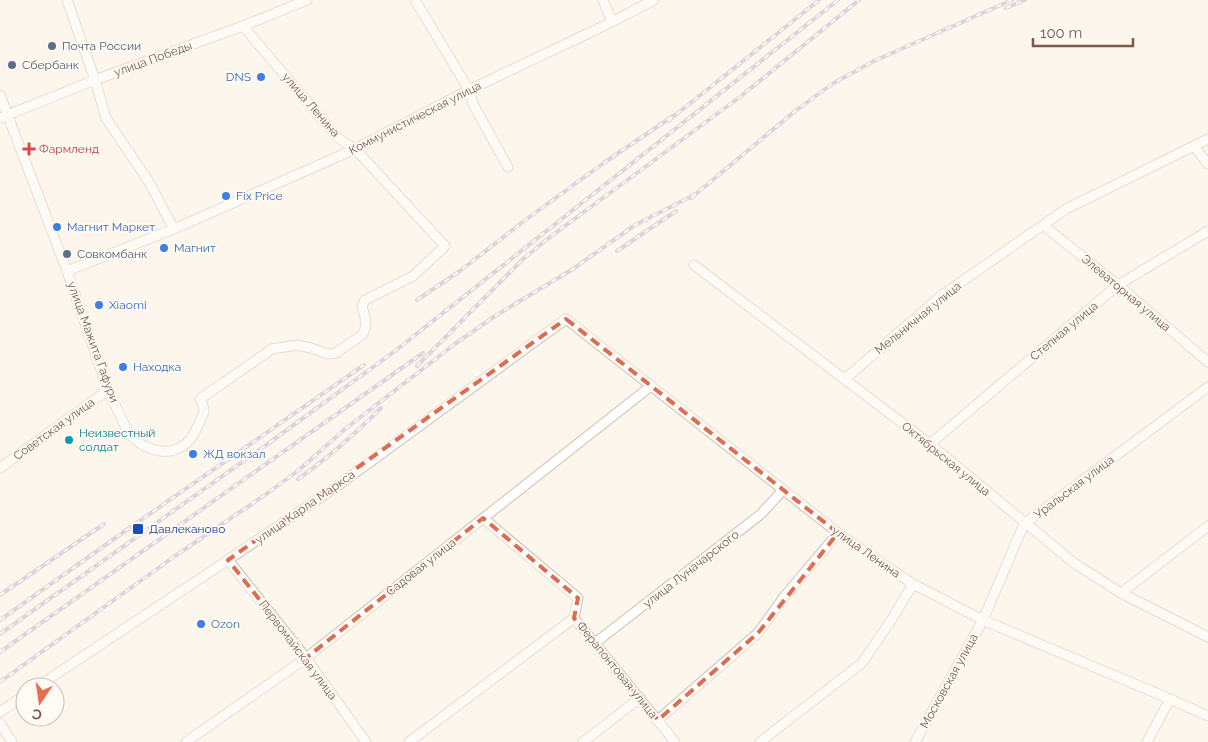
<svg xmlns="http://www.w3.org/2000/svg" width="1208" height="742" font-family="Raleway,sans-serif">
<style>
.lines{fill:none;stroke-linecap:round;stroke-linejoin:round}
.minor-casing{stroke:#d1beb0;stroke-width:11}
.minor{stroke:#fff;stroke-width:9}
.rail-casing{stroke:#b9a8c9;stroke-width:4}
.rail{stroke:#fffaf3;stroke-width:2;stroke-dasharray:5.5;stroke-linecap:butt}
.marked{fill:none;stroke:#dc6d51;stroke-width:4;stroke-dasharray:10 6;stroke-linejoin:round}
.service-dot{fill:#5c6f8a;stroke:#fffaf3;stroke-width:2}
.shop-dot{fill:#3f7fe0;stroke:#fffaf3;stroke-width:2}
.health-dot{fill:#e0444e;stroke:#fffaf3;stroke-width:2}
.culture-dot{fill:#0f9aa8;stroke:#fffaf3;stroke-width:2}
.transit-dot{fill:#1a4fb4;stroke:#fffaf3;stroke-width:2}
.labels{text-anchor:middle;stroke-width:4;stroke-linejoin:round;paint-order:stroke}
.service-label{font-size:12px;fill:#4e5e75;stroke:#fffaf3;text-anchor:start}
.street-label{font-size:12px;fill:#7a5c4d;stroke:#fffaf3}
.shop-label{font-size:12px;fill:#366cbe;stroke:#fffaf3;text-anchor:start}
.health-label{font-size:12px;fill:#be3a42;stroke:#fffaf3;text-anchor:start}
.culture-label{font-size:12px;fill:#0d838f;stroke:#fffaf3;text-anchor:start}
.transit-label{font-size:12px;fill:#164399;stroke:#fffaf3;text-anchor:start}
</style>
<rect width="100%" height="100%" fill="#fdf6ec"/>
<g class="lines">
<!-- minor casing -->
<g class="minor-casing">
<g id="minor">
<path d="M67 0 95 80 106 118 149 182 174 229"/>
<path d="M415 0 469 90 473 104 508 167"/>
<path d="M603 0 612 22"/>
<path d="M0 95 67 271 108 390 129 434C133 438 136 440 141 444 165 458 188 452 198 425 200 421 204 414 204 410 204 407 201 402 200 399L272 349 297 345 311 348 328 354 336 353 363 334 366 326 365 317 362 306 365 300 413 276 445 246 355 149 338 138 243 26"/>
<path d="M0 118 95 80 243 26 307 0"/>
<path d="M1194 146 1208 164"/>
<path d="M1044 226 1118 285 1208 362"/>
<path d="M694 265 930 444 1074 563 1121 593 1208 637"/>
<path d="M67 271 174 229 355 149 469 90 612 22 654 0"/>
<path d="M845 379 941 296 1066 209 1208 139"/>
<path d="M930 444 1118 285 1208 231"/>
<path d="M0 468 108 390"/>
<path d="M483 518 578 598 574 618 675 742"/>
<path d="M228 560 306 658 366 742"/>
<path d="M1121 593 1208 526"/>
<path d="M595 643 761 514 783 490"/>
<path d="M37 687 228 560 337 486 566 319 842 536 913 584 983 620 1170 699 1208 716"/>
<path d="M0 712 25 695"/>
<path d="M658 720 758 633 784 597 838 533"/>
<path d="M0 723 12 742"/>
<path d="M186 742 306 658 651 386"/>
<path d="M409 742 574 618"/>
<path d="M583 742 640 698"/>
<path d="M760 742 862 663 892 619 913 584"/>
<path d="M915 742 983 620 1024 524 1208 387"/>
<path d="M1147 742 1170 699"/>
</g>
</g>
<!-- minor -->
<use href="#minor" class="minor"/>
<!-- rail casing -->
<g class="rail-casing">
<g id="rail">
<path d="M1006 8 1025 0"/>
<path d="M668 121 818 1"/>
<path d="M691 198 794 112 832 84 874 61 1012 0"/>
<path d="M617 251 676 211"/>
<path d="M417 300 460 271 524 221 605 162 673 116"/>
<path d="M417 366 523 259 550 237 740 97 859 0"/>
<path d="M298 479C328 458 355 434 381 408"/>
<path d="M0 595 104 524"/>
<path d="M0 620 135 524 364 365"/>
<path d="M0 634 269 443 395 351 838 0"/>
<path d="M0 652 423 353"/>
<path d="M0 682 175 556 265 495 299 470 345 429 455 344 495 316 573 269 635 225 696 194"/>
</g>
</g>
<!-- rail -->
<use href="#rail" class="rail"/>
</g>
<!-- marked area -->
<path d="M0 0H1208V742H0ZM566 319 838 533 758 633 658 720 574 618 578 598 483 518 306 658 228 560Z" fill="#fdf6ec" fill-opacity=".55" fill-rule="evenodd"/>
<path class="marked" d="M566 319 838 533 758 633 658 720 574 618 578 598 483 518 306 658 228 560Z"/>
<!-- markers -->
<g class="service-dot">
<circle cx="52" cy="46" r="5"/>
<circle cx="12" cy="65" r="5"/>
<circle cx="67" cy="254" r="5"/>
</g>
<g class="shop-dot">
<circle cx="261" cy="77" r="5"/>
<circle cx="226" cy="196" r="5"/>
<circle cx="57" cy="227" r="5"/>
<circle cx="164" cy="248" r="5"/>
<circle cx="99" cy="305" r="5"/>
<circle cx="123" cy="367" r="5"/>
<circle cx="193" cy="454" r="5"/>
<circle cx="201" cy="624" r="5"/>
</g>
<path class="health-dot" d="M26.5 141.5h5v5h5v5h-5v5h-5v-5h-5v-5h5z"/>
<circle class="culture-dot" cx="69" cy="440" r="5"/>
<rect class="transit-dot" x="132" y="523" width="12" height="12" rx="2.5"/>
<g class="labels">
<!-- service labels -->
<g class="service-label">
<text x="62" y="50">Почта России</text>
<text x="22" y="69">Сбербанк</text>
<text x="77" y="258">Совкомбанк</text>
</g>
<!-- street labels -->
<g class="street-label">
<text transform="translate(153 59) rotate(-20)" y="4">улица Победы</text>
<text transform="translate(311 105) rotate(49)" y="4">улица Ленина</text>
<text transform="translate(415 118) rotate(-27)" y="4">Коммунистическая улица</text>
<text transform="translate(1126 293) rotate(40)" y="4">Элеваторная улица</text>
<text transform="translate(918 318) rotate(-39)" y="4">Мельничная улица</text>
<text transform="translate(1064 331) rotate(-40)" y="4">Степная улица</text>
<text transform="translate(93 342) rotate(70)" y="4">улица Мажита Гафури</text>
<text transform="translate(54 429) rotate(-36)" y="4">Советская улица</text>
<text transform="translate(946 459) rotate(39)" y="4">Октябрьская улица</text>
<text transform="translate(1074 487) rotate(-37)" y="4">Уральская улица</text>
<text transform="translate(305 507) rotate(-35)" y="4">улица Карла Маркса</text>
<text transform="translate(866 552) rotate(35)" y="4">улица Ленина</text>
<text transform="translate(421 567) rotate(-38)" y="4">Садовая улица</text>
<text transform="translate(691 569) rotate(-38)" y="4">улица Луначарского</text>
<text transform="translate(298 650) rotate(53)" y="4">Первомайская улица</text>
<text transform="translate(617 670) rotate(51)" y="4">Ферапонтовая улица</text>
<text transform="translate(949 681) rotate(-61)" y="4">Московская улица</text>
</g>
<!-- shop labels -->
<g class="shop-label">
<text x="251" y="81" text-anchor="end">DNS</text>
<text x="236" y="200">Fix Price</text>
<text x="67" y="231">Магнит Маркет</text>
<text x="174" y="252">Магнит</text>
<text x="109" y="309">Xiaomi</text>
<text x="133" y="371">Находка</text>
<text x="203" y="458">ЖД вокзал</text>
<text x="211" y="628">Ozon</text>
</g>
<!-- health labels -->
<g class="health-label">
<text x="39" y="153">Фармленд</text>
</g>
<!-- culture labels -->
<g class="culture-label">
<text x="79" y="437">Неизвестный<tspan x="79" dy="14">солдат</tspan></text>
</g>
<!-- transit labels -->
<g class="transit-label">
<text x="149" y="533">Давлеканово</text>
</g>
</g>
<!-- north arrow -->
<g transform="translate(40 702) rotate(193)"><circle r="24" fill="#fffaf3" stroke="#cabbb1"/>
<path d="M0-4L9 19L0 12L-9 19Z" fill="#e76f51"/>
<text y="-8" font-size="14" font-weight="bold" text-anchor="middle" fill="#7a5c4d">С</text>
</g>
<!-- scale -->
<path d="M1033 38v8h100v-8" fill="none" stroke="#7a5c4d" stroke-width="2.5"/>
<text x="1040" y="38" font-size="15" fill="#7a5c4d" stroke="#fffaf3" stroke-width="4" paint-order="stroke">100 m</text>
</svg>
